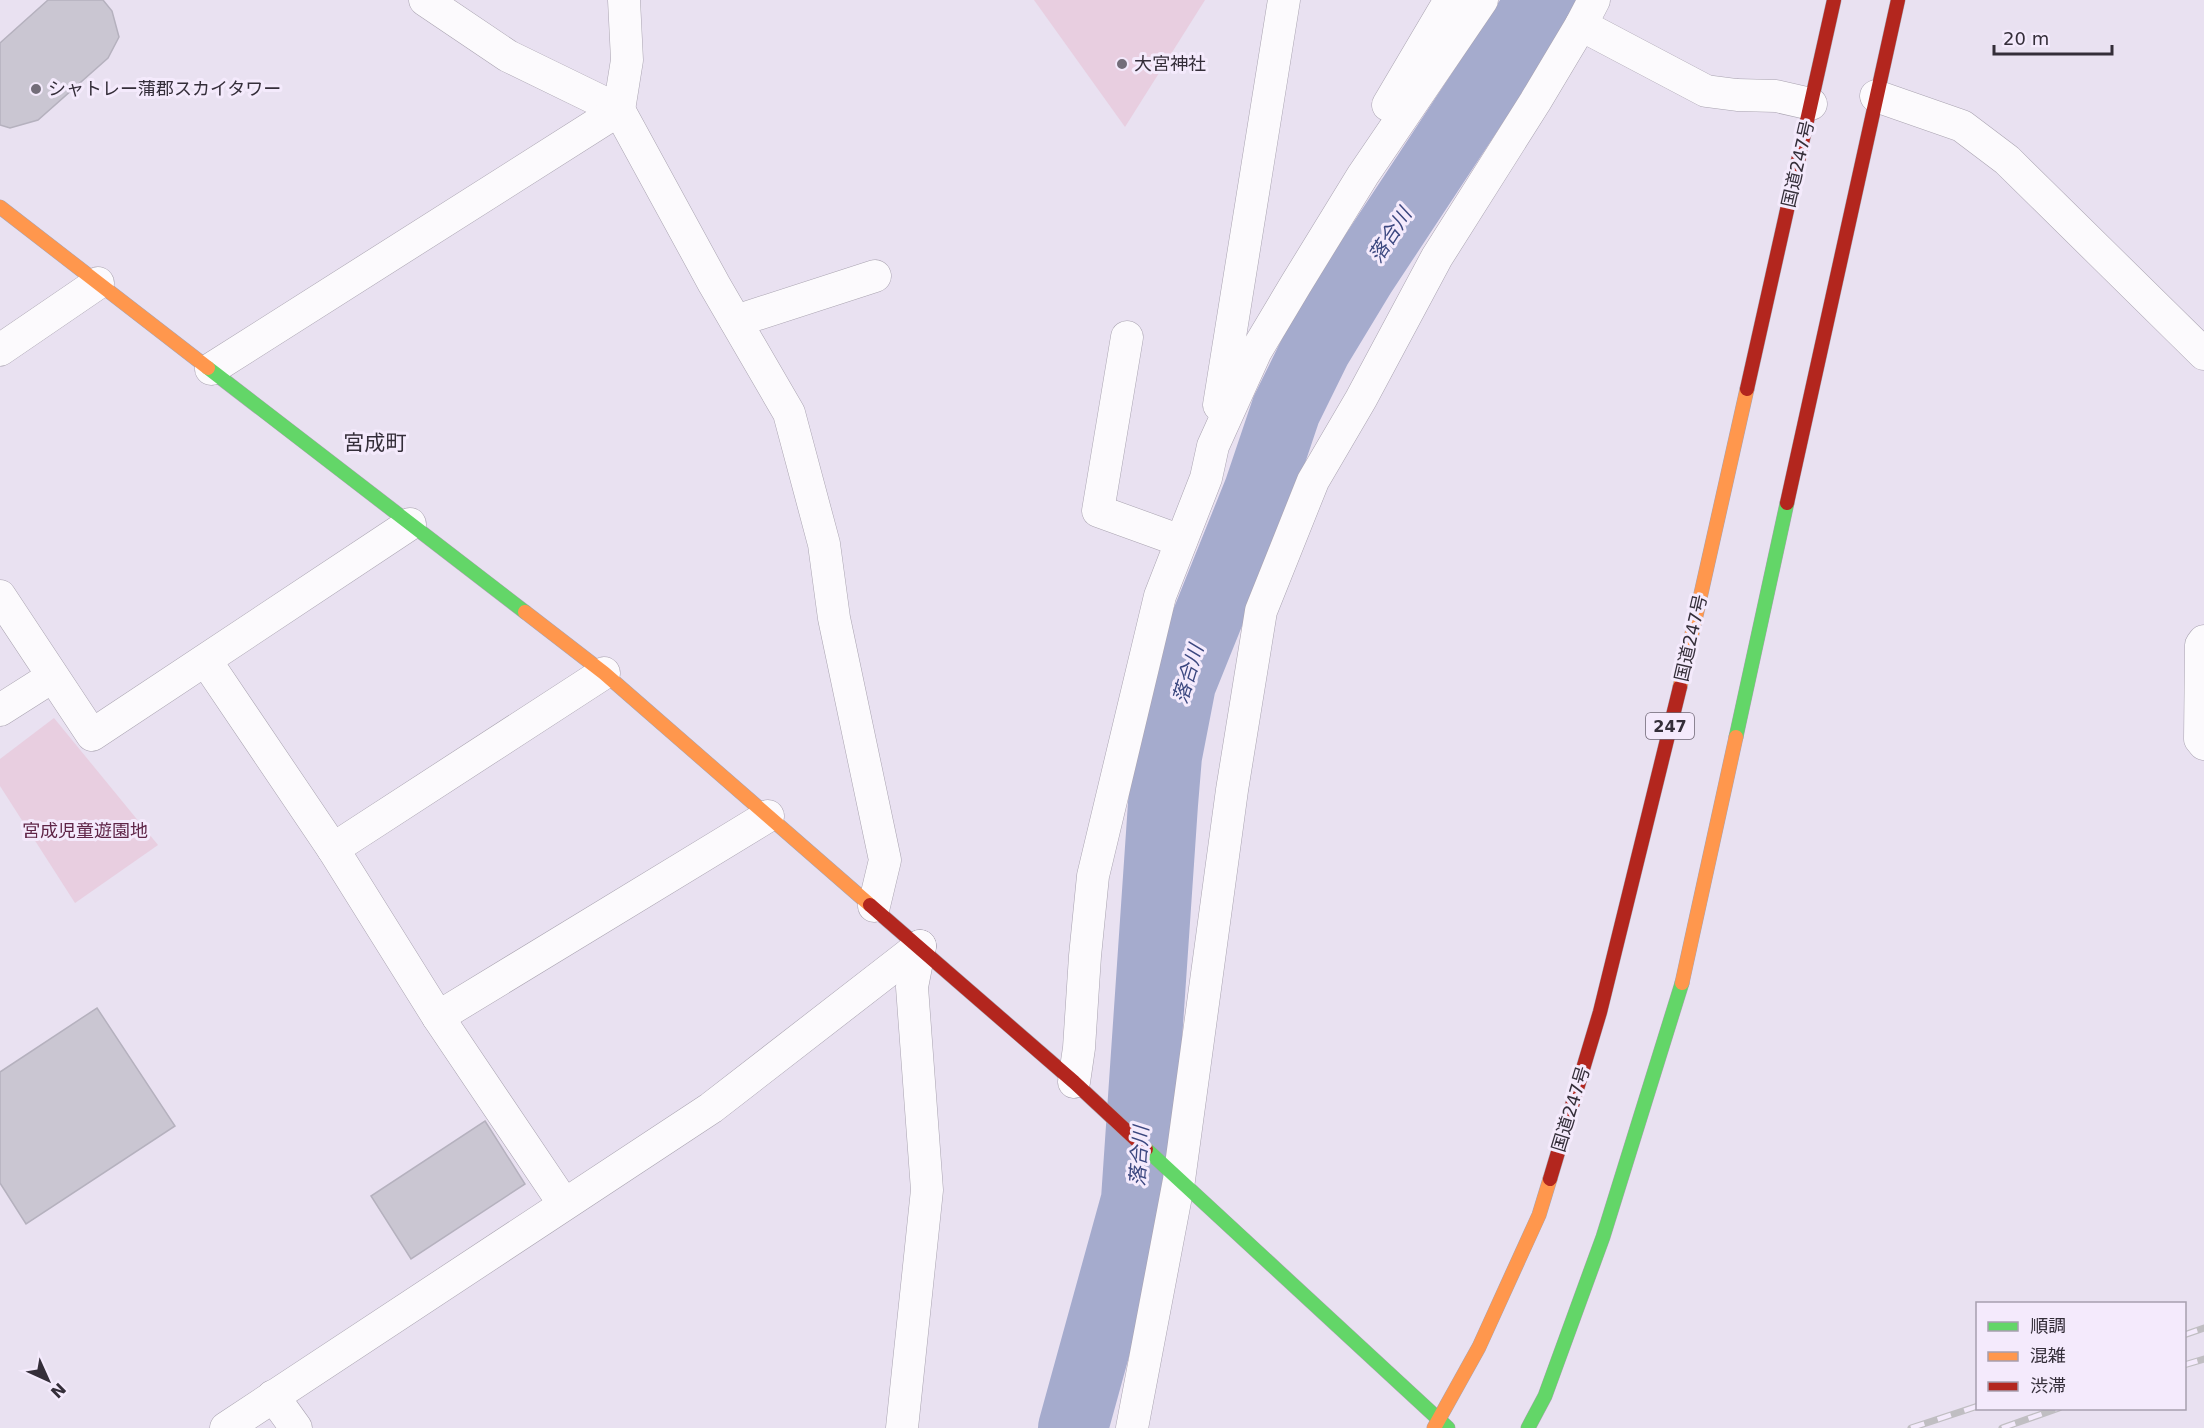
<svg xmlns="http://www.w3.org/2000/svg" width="2204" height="1428" font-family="'DejaVu Sans','Noto Sans JP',sans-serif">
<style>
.green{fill:#e8cee0}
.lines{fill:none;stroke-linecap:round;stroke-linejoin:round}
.river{stroke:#a5abcd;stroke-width:70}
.building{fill:#cac6d2;stroke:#b5b1be;stroke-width:1.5}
.street-casing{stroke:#a9a3b0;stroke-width:33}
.fast-casing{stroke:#a9a3b0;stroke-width:15}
.slow-casing{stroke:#a9a3b0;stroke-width:15}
.jam-casing{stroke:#a9a3b0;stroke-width:15}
.street{stroke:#fcfafd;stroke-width:32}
.fast{stroke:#63d668;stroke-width:14}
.slow{stroke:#ff974d;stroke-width:14}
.jam{stroke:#b3261e;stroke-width:14}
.rail-casing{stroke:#c0bec2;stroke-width:7}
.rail{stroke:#f4eafc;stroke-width:4.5;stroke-dasharray:14;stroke-linecap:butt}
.poi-dot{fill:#736d79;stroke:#f4eafc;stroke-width:2}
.labels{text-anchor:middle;stroke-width:6;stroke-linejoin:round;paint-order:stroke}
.shield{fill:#f4eafc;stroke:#6e6674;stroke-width:1.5}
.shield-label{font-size:16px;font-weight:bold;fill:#342e39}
.poi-label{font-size:18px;fill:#342e39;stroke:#f4eafc;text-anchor:start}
.street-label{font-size:18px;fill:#342e39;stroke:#f4eafc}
.park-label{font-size:18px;fill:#5f2547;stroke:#f4eafc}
.water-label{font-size:20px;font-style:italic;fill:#3b477f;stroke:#f4eafc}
.quarter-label{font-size:21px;fill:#342e39;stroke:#f4eafc}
</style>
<rect width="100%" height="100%" fill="#e9e1f1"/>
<!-- green -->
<g class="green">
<path d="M1034 0H1205L1125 127Z"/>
<path d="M54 718 158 845 75 903 0 786V759Z"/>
</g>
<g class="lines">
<!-- river -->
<path class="river" d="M1073 1428 1136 1200 1163 804 1167 756 1181 684 1259 490 1286 410 1316 349 1362 273 1542 0"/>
</g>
<!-- building -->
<g class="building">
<path d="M48 0H103L112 11 119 37 108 58 38 120 10 128 0 125V43Z"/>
<path d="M97 1008 175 1126 26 1224 0 1183V1072Z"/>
<path d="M485 1121 525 1184 411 1259 371 1196Z"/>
</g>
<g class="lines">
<!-- street casing -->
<g class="street-casing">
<g id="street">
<path d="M425 0 508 56 619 110 714 284 789 413 824 544 834 618 885 860 874 906"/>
<path d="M1581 25 1706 91 1737 95 1776 96 1811 104"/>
<path d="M1876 96 1962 126 2007 160 2204 354"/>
<path d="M1388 105 1450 0"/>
<path d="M736 321 875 276"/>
<path d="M1127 337 1098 511 1181 541"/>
<path d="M0 350 98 283"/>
<path d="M211 369 619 110 627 60 624 0"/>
<path d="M1219 405 1284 0"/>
<path d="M0 596 92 735 410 524"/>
<path d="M2204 641 2201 645 2200 739 2204 744"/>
<path d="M206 661 333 849 438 1017 564 1204"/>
<path d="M0 710 52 677"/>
<path d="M333 849 604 673"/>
<path d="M438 1017 768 816"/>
<path d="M1074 1082 1079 1048 1085 956 1093 876 1160 596 1206 478 1213 446 1256 351 1296 284 1363 175 1482 0"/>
<path d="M273 1396 296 1428"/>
<path d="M226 1428 711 1108 920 946"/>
<path d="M902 1428 927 1190 912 987 920 946"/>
<path d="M1132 1428 1179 1180 1232 790 1261 611 1313 481 1361 399 1437 257 1535 102 1581 25 1594 0"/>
</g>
</g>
<!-- fast casing -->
<g class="fast-casing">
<g id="fast">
<path d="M208 368 525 612"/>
<path d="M1736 737 1787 503"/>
<path d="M1146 1149 1448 1428"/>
<path d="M1528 1428 1545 1396 1603 1237 1682 983"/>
</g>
</g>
<!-- slow casing -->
<g class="slow-casing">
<g id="slow">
<path d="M0 207 208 368"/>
<path d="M525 612 604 673 870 905"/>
<path d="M1680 687 1747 389"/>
<path d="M1682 983 1736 737"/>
<path d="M1434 1428 1479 1347 1539 1215 1550 1179"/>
</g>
</g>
<!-- jam casing -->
<g class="jam-casing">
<g id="jam">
<path d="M1747 389 1834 0"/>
<path d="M1787 503 1898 0"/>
<path d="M870 905 1074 1082 1146 1149"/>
<path d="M1550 1179 1600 1012 1680 687"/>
</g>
</g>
<!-- street -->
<use href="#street" class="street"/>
<!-- fast -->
<use href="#fast" class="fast"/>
<!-- slow -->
<use href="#slow" class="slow"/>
<!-- jam -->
<use href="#jam" class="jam"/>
<!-- rail casing -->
<g class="rail-casing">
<g id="rail">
<path d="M2184 1335 2204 1328"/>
<path d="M2184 1365 2204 1359"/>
<path d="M1911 1428 1978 1406"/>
<path d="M2002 1428 2059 1408"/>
</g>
</g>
<!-- rail -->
<use href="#rail" class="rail"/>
</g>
<!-- markers -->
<g class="poi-dot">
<circle cx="1122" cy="64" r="6"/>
<circle cx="36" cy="89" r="6"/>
</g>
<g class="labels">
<!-- shield labels -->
<rect class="shield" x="1646" y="713" width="48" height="26" rx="4.5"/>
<g class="shield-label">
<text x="1670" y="732">247</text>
</g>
<!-- poi labels -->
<g class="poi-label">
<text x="1134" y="70">大宮神社</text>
<text x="48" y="95">シャトレー蒲郡スカイタワー</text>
</g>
<!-- street labels -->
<g class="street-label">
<text transform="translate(1798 164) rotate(-77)" y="6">国道247号</text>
<text transform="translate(1691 638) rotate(-77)" y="6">国道247号</text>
<text transform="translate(1571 1109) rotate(-73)" y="6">国道247号</text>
</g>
<!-- park labels -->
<g class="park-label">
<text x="85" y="837">宮成児童遊園地</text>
</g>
<!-- water labels -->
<g class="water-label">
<text transform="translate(1390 235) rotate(-57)" y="7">落合川</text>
<text transform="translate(1188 674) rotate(-73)" y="7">落合川</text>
<text transform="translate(1139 1156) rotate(-86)" y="7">落合川</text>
</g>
<!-- quarter labels -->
<g class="quarter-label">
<text x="375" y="450">宮成町</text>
</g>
</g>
<!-- legend -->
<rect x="1976" y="1302" width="210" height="108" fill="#f4eafc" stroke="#a79fae" stroke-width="1.5"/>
<rect x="1988" y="1322" width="30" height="9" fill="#63d668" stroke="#a79fae" stroke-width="1.5"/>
<text x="2030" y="1332" font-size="18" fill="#342e39">順調</text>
<rect x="1988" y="1352" width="30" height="9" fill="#ff974d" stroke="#a79fae" stroke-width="1.5"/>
<text x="2030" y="1362" font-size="18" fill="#342e39">混雑</text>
<rect x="1988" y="1382" width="30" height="9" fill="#b3261e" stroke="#a79fae" stroke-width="1.5"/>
<text x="2030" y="1392" font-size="18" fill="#342e39">渋滞</text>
<!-- north arrow -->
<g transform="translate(48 1380) rotate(135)" stroke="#f4eafc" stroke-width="4.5" paint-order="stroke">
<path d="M0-4.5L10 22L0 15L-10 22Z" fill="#342e39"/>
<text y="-9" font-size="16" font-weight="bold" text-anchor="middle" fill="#342e39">N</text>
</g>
<!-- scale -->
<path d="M1994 45v9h118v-9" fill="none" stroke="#342e39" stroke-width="3"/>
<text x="2003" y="45" font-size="18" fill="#342e39" stroke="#f4eafc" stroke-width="4.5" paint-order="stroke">20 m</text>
</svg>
